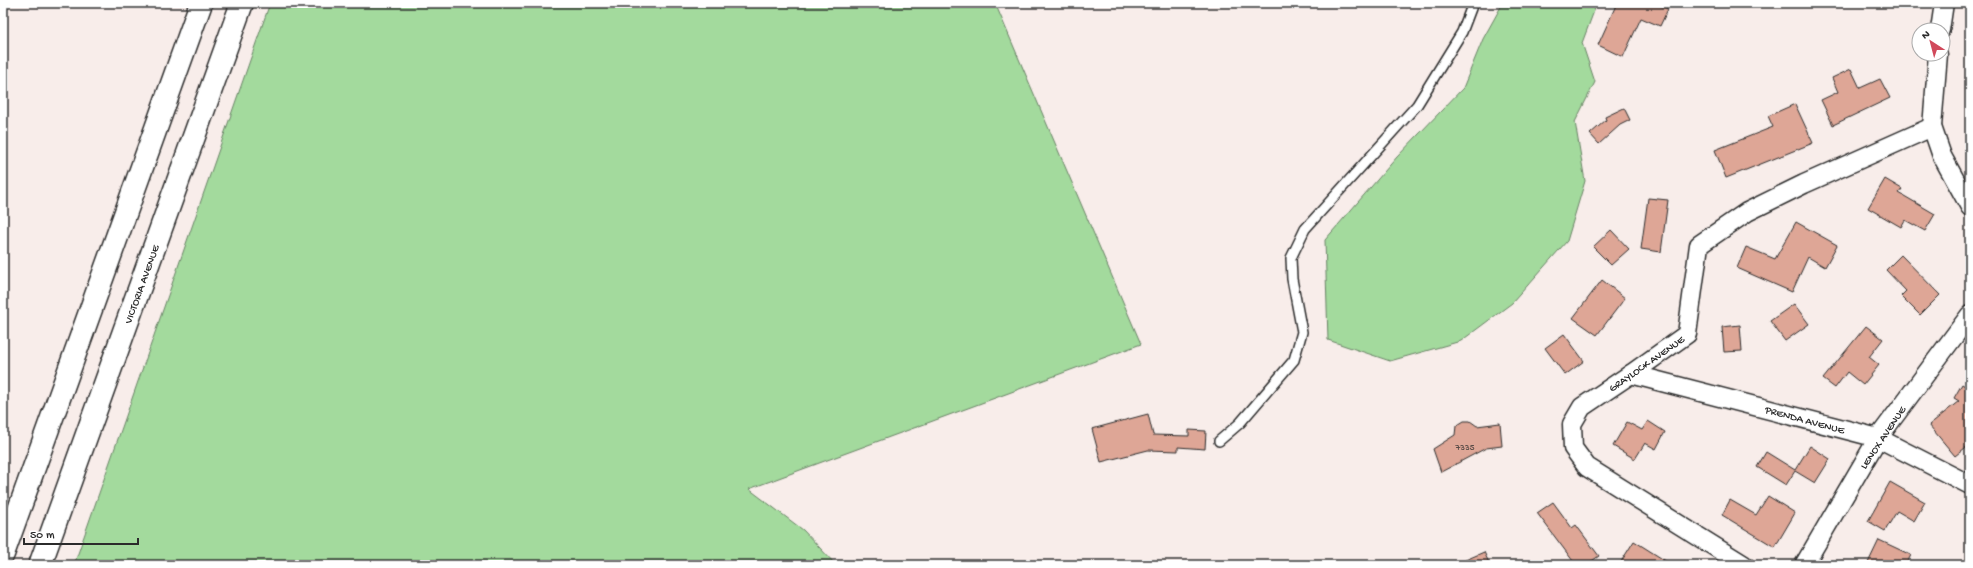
<svg xmlns="http://www.w3.org/2000/svg" width="1973" height="568" font-family="'Gochi Hand',sans-serif">
<style>
.green{fill:#a3da9d;stroke:#678264}
.building{fill:#dea696;stroke:#2b2b2b}
.lines{fill:none;stroke-linecap:round;stroke-linejoin:round}
.lane-casing{stroke:#2b2b2b;stroke-width:12}
.street-casing{stroke:#2b2b2b;stroke-width:21}
.secondary-casing{stroke:#2b2b2b;stroke-width:25}
.lane{stroke:#fff;stroke-width:9}
.street{stroke:#fff;stroke-width:18}
.secondary{stroke:#fff;stroke-width:22}
.labels{text-anchor:middle;stroke-width:3;stroke-linejoin:round;paint-order:stroke}
.number-label{font-size:9px;fill:#584a46}
.street-label{font-size:11px;fill:#2b2b2b;stroke:#fff}
</style>
<rect width="100%" height="100%" fill="#f8edea"/>
<filter id="ink" filterUnits="userSpaceOnUse"><feTurbulence type="fractalNoise" baseFrequency=".025" numOctaves="2"/><feDisplacementMap in="SourceGraphic" scale="8" xChannelSelector="R" yChannelSelector="G"/><feConvolveMatrix kernelMatrix="1 2 1 2 8 2 1 2 1" color-interpolation-filters="sRGB"/></filter>
<g filter="url(#ink)">
<!-- green -->
<g class="green">
<path d="M270 3H995L1141 344 749 489 803 530 836 565H74Z"/>
<path d="M1503 3H1597L1582 43 1595 82 1575 122 1585 181 1567 241 1512 303 1461 341 1390 361 1328 340 1325 240 1397 157 1463 88 1483 39Z"/>
</g>
<!-- building -->
<g class="building">
<path d="M1617 3H1654L1668 9 1660 26 1641 18 1623 57 1598 45Z"/>
<path d="M1851 69 1860 88 1880 79 1890 98 1833 125 1821 100 1838 92 1832 78Z"/>
<path d="M1795 104 1813 143 1726 178 1715 150 1773 127 1768 116Z"/>
<path d="M1624 108 1630 120 1620 125 1599 144 1590 134 1606 120 1605 117Z"/>
<path d="M1885 179 1902 189 1899 193 1935 214 1925 231 1905 220 1901 227 1868 208Z"/>
<path d="M1648 198 1668 200 1661 252 1641 249Z"/>
<path d="M1796 222 1837 245 1825 267 1808 257 1792 292 1737 268 1746 247 1775 259Z"/>
<path d="M1611 230 1629 249 1611 265 1593 247Z"/>
<path d="M1901 255 1940 295 1920 315 1901 296 1906 291 1886 270Z"/>
<path d="M1602 280 1625 298 1597 335 1573 318Z"/>
<path d="M1794 304 1809 324 1785 341 1770 321Z"/>
<path d="M1740 325 1742 351 1724 352 1722 327Z"/>
<path d="M1866 326 1883 339 1869 357 1879 365 1863 385 1847 372 1835 388 1823 379Z"/>
<path d="M1564 334 1584 361 1565 375 1545 348Z"/>
<path d="M1962 384 1970 389V444L1955 456 1929 425 1959 401 1954 398Z"/>
<path d="M1148 414 1153 435 1189 436V430L1206 431 1205 449 1178 447V451L1148 450 1101 462 1092 429Z"/>
<path d="M1464 421H1470L1477 426 1500 423 1502 446 1486 448 1441 472 1433 449 1455 435 1456 426Z"/>
<path d="M1648 421 1665 432 1656 449 1645 443 1635 459 1613 446 1627 422 1642 430Z"/>
<path d="M1810 446 1830 459 1815 483 1795 471 1786 485 1757 467 1766 452 1795 470Z"/>
<path d="M1890 482 1925 502 1914 521 1897 511 1885 531 1868 521Z"/>
<path d="M1768 496 1795 513 1775 547 1722 515 1730 500 1756 515Z"/>
<path d="M1553 502 1572 528 1576 525 1599 556 1586 565H1576L1537 513Z"/>
<path d="M1879 540 1911 555 1906 565H1867Z"/>
<path d="M1634 541 1672 565H1619Z"/>
<path d="M1484 552 1490 565H1454Z"/>
</g>
<g class="lines">
<!-- lane casing -->
<g class="lane-casing">
<path id="lane" d="M1219 441 1240 423 1294 360 1302 332 1292 279 1291 258 1305 229 1417 105 1462 32 1473 3"/>
</g>
<!-- street casing -->
<g class="street-casing">
<g id="street">
<path d="M1940 30 1944 3"/>
<path d="M1938 54 1932 127 1942 156 1970 207"/>
<path d="M1631 374 1878 438 1970 485"/>
<path d="M1744 565 1587 467 1573 448 1572 424 1582 407 1631 374 1687 334 1699 245 1747 212 1804 184 1932 127"/>
<path d="M1804 565 1878 438 1970 315"/>
</g>
</g>
<!-- secondary casing -->
<g class="secondary-casing">
<g id="secondary">
<path d="M3 554 201 3"/>
<path d="M40 565 242 3"/>
</g>
</g>
<!-- lane -->
<use href="#lane" class="lane"/>
<!-- street -->
<use href="#street" class="street"/>
<!-- secondary -->
<use href="#secondary" class="secondary"/>
</g>
</g>
<g class="labels">
<!-- number labels -->
<g class="number-label">
<text x="1465" y="450">7335</text>
</g>
<!-- street labels -->
<g class="street-label">
<text transform="translate(141 284) rotate(-70)" y="4">VICTORIA AVENUE</text>
<text transform="translate(1646 363) rotate(-35)" y="4">GRAYLOCK AVENUE</text>
<text transform="translate(1805 419) rotate(15)" y="4">PRENDA AVENUE</text>
<text transform="translate(1882 437) rotate(-56)" y="4">LENOX AVENUE</text>
</g>
</g>
<!-- margin -->
<rect width="1973" height="568" fill="none" stroke="#fff" stroke-width="16"/>
<rect x="8" y="8" width="1957" height="552" fill="none" stroke="#2b2b2b" stroke-width="1.5" filter="url(#ink)"/>
<!-- north arrow -->
<g transform="translate(1931 42) rotate(324)"><circle r="19" fill="#ffffff" stroke="#aaaaaa"/>
<path d="M0-3L7 15L0 10L-7 15Z" fill="#d1495b"/>
<text y="-6" font-size="11" font-weight="bold" text-anchor="middle" fill="#2b2b2b">N</text>
</g>
<!-- scale -->
<path d="M24 538v6h114v-6" fill="none" stroke="#2b2b2b" stroke-width="2"/>
<text x="30" y="538" font-size="12" fill="#2b2b2b" stroke="#ffffff" stroke-width="3" paint-order="stroke">50 m</text>
</svg>
